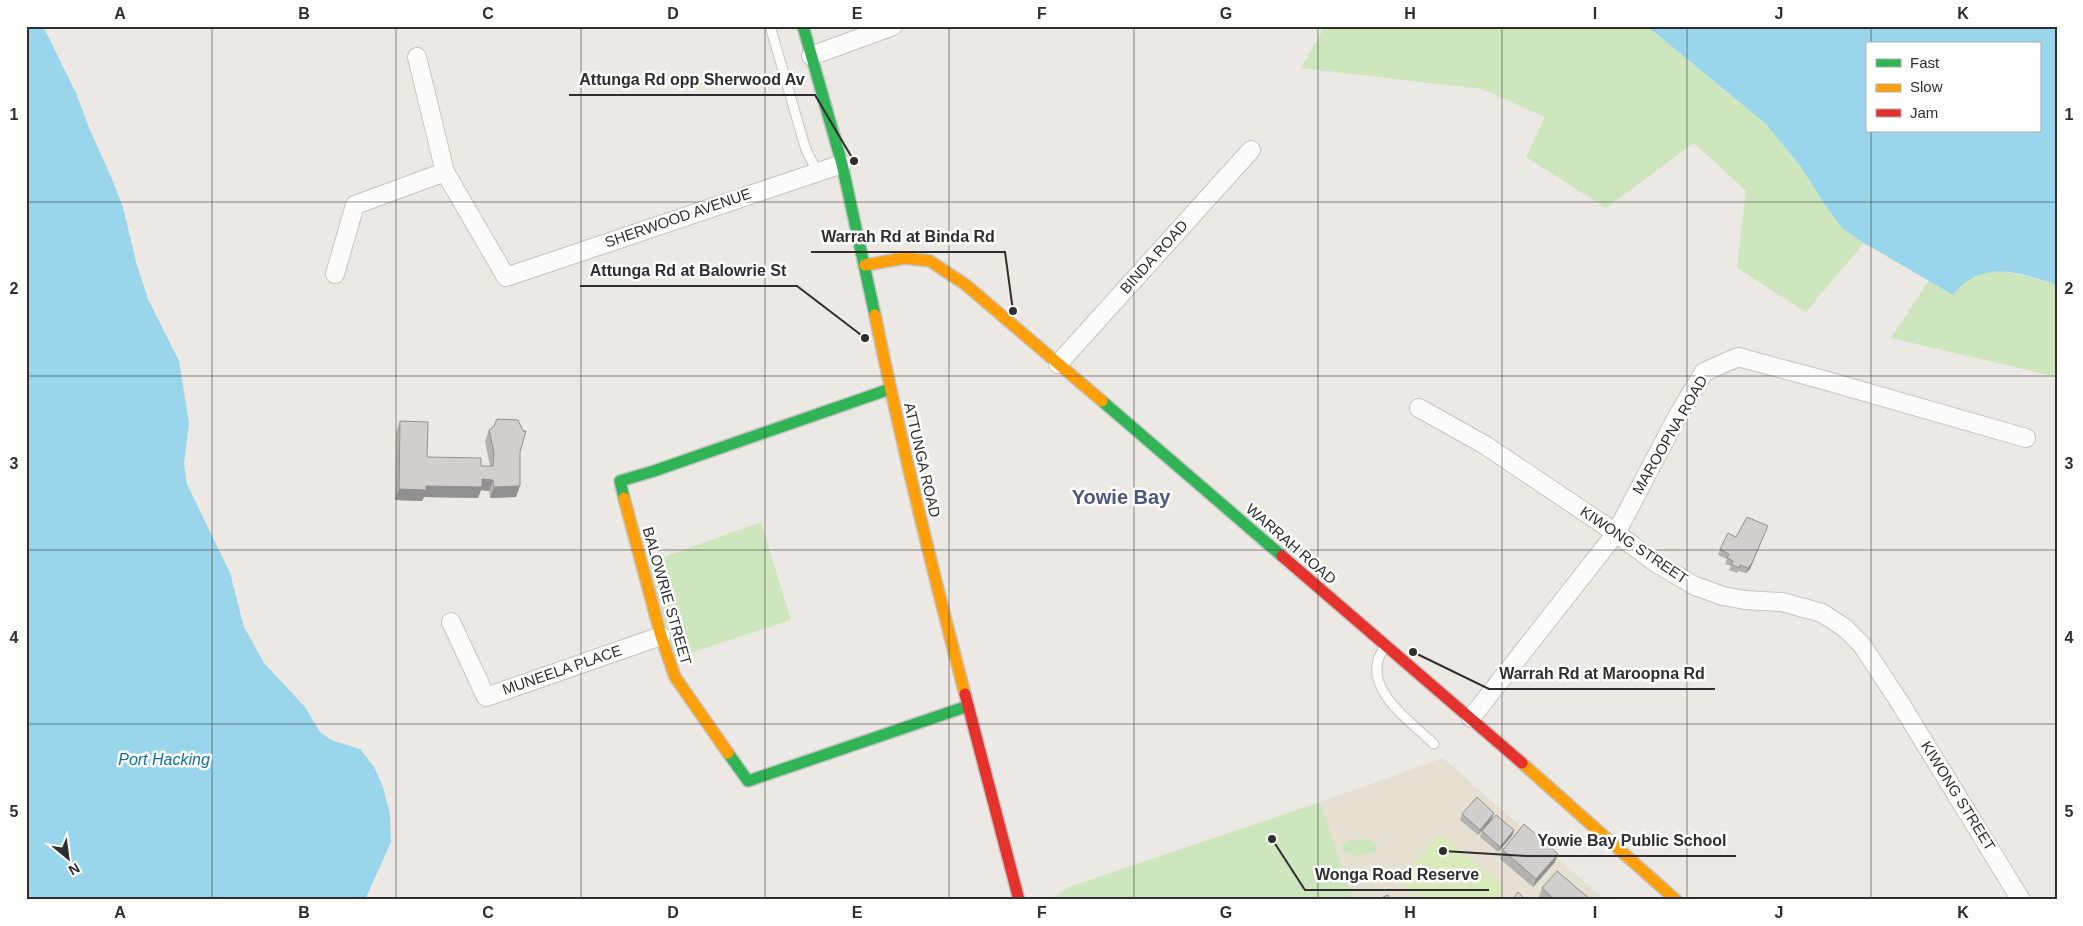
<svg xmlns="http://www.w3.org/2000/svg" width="2083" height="926" font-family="Helvetica,sans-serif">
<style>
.education{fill:#e6e0d3}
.green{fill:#cee6be}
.pitch{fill:#d9eabb}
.water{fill:#99d6ec;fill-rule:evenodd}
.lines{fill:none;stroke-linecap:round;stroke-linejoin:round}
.lane-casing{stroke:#c5c4c5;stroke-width:11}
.street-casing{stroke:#c5c4c5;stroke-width:20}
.fast-casing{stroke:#c5c4c5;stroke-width:14}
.slow-casing{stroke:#c5c4c5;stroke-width:14}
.jam-casing{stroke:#c5c4c5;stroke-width:14}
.lane{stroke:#fcfcfb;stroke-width:9}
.street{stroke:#fcfcfb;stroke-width:18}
.fast{stroke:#30b455;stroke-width:11}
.slow{stroke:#ff9f0a;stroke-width:11}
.jam{stroke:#e5322d;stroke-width:11}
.wall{fill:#b4b1af}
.shaded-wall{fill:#92908e}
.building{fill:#d1cecb;stroke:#92908e}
.grid{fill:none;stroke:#2e2e2e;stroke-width:1;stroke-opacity:0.55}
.labels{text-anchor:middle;stroke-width:5;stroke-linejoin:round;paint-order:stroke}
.street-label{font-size:15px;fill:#2e2e2e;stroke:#fff}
.water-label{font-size:16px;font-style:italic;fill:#0d6fa3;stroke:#fff}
.district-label{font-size:20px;font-weight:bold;fill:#4d5680;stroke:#fff}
.leader{fill:none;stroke:#2e2e2e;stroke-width:2}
.callout-dot{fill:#2e2e2e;stroke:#fff;stroke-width:2}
.callout-label{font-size:16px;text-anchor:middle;font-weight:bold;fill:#2e2e2e;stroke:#fff;stroke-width:5;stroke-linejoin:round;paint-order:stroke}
.neatline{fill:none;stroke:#2e2e2e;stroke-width:2}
.grid-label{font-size:16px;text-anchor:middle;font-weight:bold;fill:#2e2e2e}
</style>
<rect width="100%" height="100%" fill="#ece8e4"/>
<!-- education -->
<path class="education" d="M1443 758 1605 900H1354L1320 802Z"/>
<!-- green -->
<g class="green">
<path d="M1325 26H1647L1766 124 1801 167 1843 229 1864 243 1806 312 1737 268 1746 191 1694 143 1606 208 1526 157 1545 117 1482 89 1301 68Z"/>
<path d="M1988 271C2012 271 2035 277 2057 285V377L1891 338 1929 280 1953 294C1963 283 1973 274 1988 271Z"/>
<path d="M761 522 791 620 669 660 641 565Z"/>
<path d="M1320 802 1354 900H1049L1069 887Z"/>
<path d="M1350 840H1371L1377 845 1376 851C1366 856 1353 857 1343 851L1342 845Z"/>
</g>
<!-- pitch -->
<path class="pitch" d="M1440 833 1505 889 1496 900H1422L1399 880Z"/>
<!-- water -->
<g class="water">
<path d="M26 26H43L76 93 90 130 111 177 123 207 136 262 148 299 179 361 189 423 184 464 187 484 230 573 244 627 264 663 305 707 320 732 331 740 360 749 374 767 383 787 390 814 391 842 365 900H26Z"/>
<path d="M1647 26H2057V285C2020 272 1981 259 1953 295L1864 243 1843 229 1825 205 1801 167 1766 124ZM1867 44H2039V131H1867Z"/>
</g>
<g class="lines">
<!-- lane casing -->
<g class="lane-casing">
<g id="lane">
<path d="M770 26 806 150 817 171"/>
<path d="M1385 647C1356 684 1410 721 1434 744"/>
</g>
</g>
<!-- street casing -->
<g class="street-casing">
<g id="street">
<path d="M811 56 893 26"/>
<path d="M417 57 445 172"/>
<path d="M335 274 355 205 445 172 506 277 842 164"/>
<path d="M1058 364 1251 150"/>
<path d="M1419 408 1485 445 1616 533 1656 563 1695 586 1723 596 1745 600 1782 602 1822 613 1845 628 1862 645 1902 706 2021 900"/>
<path d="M451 622 486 697 661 636"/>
<path d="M1471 718 1616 533 1677 417 1704 372 1738 357 1820 379 2026 438"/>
</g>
</g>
<!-- fast casing -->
<g class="fast-casing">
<g id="fast">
<path d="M803 26 842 164 875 315"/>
<path d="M1102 401 1282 556"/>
<path d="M624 498 620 481 654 471 890 389"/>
<path d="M728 753 748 781 968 706"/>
</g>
</g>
<!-- slow casing -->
<g class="slow-casing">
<g id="slow">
<path d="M865 265 905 258 930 261 966 285 1102 401"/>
<path d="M875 315C901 442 932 569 965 694"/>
<path d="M624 498 661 636 675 677 728 753"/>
<path d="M1522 763 1676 900"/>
</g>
</g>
<!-- jam casing -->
<g class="jam-casing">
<g id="jam">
<path d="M1282 556 1522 763"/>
<path d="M965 694 1019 900"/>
</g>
</g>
<!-- lane -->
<use href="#lane" class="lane"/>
<!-- street -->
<use href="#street" class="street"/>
<!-- fast -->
<use href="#fast" class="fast"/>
<!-- slow -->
<use href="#slow" class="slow"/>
<!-- jam -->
<use href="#jam" class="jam"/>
</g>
<!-- wall -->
<g class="wall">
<path d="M400 421 427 457 481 466H490L485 441 489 430 520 452 516 497 490 498 489 491 481 490 478 498 424 497 422 501 395 500 396 432Z"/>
<path d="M1765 532 1750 569 1746 573 1738 571 1737 573 1729 570 1731 566 1725 564 1727 559 1718 555 1720 549 1736 537Z"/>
<path d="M1494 813 1478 835 1460 820 1462 814Z"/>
<path d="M1514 830 1512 836 1498 852 1480 837 1482 831Z"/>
<path d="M1503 850 1555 862 1533 887 1500 859Z"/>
<path d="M1542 888 1591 900H1542L1539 897Z"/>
</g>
<!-- shaded-wall -->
<g class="shaded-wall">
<path d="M482 479 493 480 489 491 481 490 478 498 424 497 422 501 395 500 399 489Z"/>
<path d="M520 486 516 497 490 498 494 487Z"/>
<path d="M1765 532 1750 569 1746 573 1748 568Z"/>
<path d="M1494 813 1492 819 1478 835 1480 830Z"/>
<path d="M1514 830 1512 836 1498 852 1500 847Z"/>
<path d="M1558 854 1555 862 1533 887 1536 879Z"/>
</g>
<!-- building -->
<g class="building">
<path d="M497 419 518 420 523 431H526L520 452V486L494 487 493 480 482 479V487L426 486V490L399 489 400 421 428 422 427 457 481 458V466H493L494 453 489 430 494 426Z"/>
<path d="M1747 517 1768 526 1752 563 1748 568 1740 565 1739 568 1731 564 1733 561 1727 558 1729 554 1720 549 1728 533 1736 537Z"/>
<path d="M1477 797 1494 813 1480 830 1462 814Z"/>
<path d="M1496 815 1514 830 1500 847 1482 831Z"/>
<path d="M1524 824 1558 854 1536 879 1503 850Z"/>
<path d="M1557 871 1591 900H1555L1542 888Z"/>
<path d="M1518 892 1526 900H1512Z"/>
<path d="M1388 895 1390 900H1376Z"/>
</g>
<!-- grid -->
<path class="grid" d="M212 26V900M396 26V900M581 26V900M765 26V900M949 26V900M1134 26V900M1318 26V900M1502 26V900M1687 26V900M1871 26V44M1871 131V900M26 202H2057M26 376H2057M26 550H2057M26 724H2057"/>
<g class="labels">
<!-- street labels -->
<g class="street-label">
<text transform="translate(678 218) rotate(-19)" y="5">SHERWOOD AVENUE</text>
<text transform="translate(1154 257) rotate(-48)" y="5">BINDA ROAD</text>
<text transform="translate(1670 435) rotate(-60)" y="5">MAROOPNA ROAD</text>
<text transform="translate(922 460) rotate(77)" y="5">ATTUNGA ROAD</text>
<text transform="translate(1291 544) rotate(41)" y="5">WARRAH ROAD</text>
<text transform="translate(1634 545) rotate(34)" y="5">KIWONG STREET</text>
<text transform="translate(667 596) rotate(74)" y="5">BALOWRIE STREET</text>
<text transform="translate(562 670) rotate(-19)" y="5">MUNEELA PLACE</text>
<text transform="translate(1958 796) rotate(58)" y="5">KIWONG STREET</text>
</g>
<!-- water labels -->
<g class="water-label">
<text x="164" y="765">Port Hacking</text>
</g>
<!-- district labels -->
<g class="district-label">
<text x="1121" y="504">Yowie Bay</text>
</g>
</g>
<!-- callouts -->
<path class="leader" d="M854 161L815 95H569M1013 311L1005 252H811M865 338L797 286H580M1413 652L1489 689H1715M1443 851L1527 856H1736M1272 839L1305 890H1489"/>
<g class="callout-dot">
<circle cx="854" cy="161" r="5"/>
<circle cx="1013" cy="311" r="5"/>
<circle cx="865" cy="338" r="5"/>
<circle cx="1413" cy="652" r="5"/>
<circle cx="1443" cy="851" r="5"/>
<circle cx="1272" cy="839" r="5"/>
</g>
<g class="callout-label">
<text x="692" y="85">Attunga Rd opp Sherwood Av</text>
<text x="908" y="242">Warrah Rd at Binda Rd</text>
<text x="688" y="276">Attunga Rd at Balowrie St</text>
<text x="1602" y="679">Warrah Rd at Maroopna Rd</text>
<text x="1632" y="846">Yowie Bay Public School</text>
<text x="1397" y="880">Wonga Road Reserve</text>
</g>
<!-- border -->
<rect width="2083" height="926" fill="none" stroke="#ffffff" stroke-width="55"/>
<!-- legend -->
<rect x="1866" y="42" width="175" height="90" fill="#ffffff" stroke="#ababab"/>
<rect x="1876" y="59" width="25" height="8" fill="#30b455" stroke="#ababab"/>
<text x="1910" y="68" font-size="15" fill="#2e2e2e">Fast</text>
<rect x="1876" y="84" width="25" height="8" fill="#ff9f0a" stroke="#ababab"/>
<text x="1910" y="92" font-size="15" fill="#2e2e2e">Slow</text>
<rect x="1876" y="109" width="25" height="8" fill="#e5322d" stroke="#ababab"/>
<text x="1910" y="118" font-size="15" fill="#2e2e2e">Jam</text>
<!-- north arrow -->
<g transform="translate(68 858) rotate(151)" stroke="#ffffff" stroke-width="4" paint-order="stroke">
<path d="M0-4L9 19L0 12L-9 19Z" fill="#2e2e2e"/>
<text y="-8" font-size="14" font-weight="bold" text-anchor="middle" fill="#2e2e2e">N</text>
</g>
<rect x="28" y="28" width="2028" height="870" class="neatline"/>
<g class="grid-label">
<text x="120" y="19">A</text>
<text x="304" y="19">B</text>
<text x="488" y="19">C</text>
<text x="673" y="19">D</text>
<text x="857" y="19">E</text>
<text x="1042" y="19">F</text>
<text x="1226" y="19">G</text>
<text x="1410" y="19">H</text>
<text x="1595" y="19">I</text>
<text x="1779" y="19">J</text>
<text x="1963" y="19">K</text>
<text x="14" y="120">1</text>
<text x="2069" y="120">1</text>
<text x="14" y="294">2</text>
<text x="2069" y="294">2</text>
<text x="14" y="469">3</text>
<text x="2069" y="469">3</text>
<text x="14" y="643">4</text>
<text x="2069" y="643">4</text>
<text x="14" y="817">5</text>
<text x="2069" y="817">5</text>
<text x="120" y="918">A</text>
<text x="304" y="918">B</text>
<text x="488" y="918">C</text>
<text x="673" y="918">D</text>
<text x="857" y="918">E</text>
<text x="1042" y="918">F</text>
<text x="1226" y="918">G</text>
<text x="1410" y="918">H</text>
<text x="1595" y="918">I</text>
<text x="1779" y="918">J</text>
<text x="1963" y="918">K</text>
</g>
</svg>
